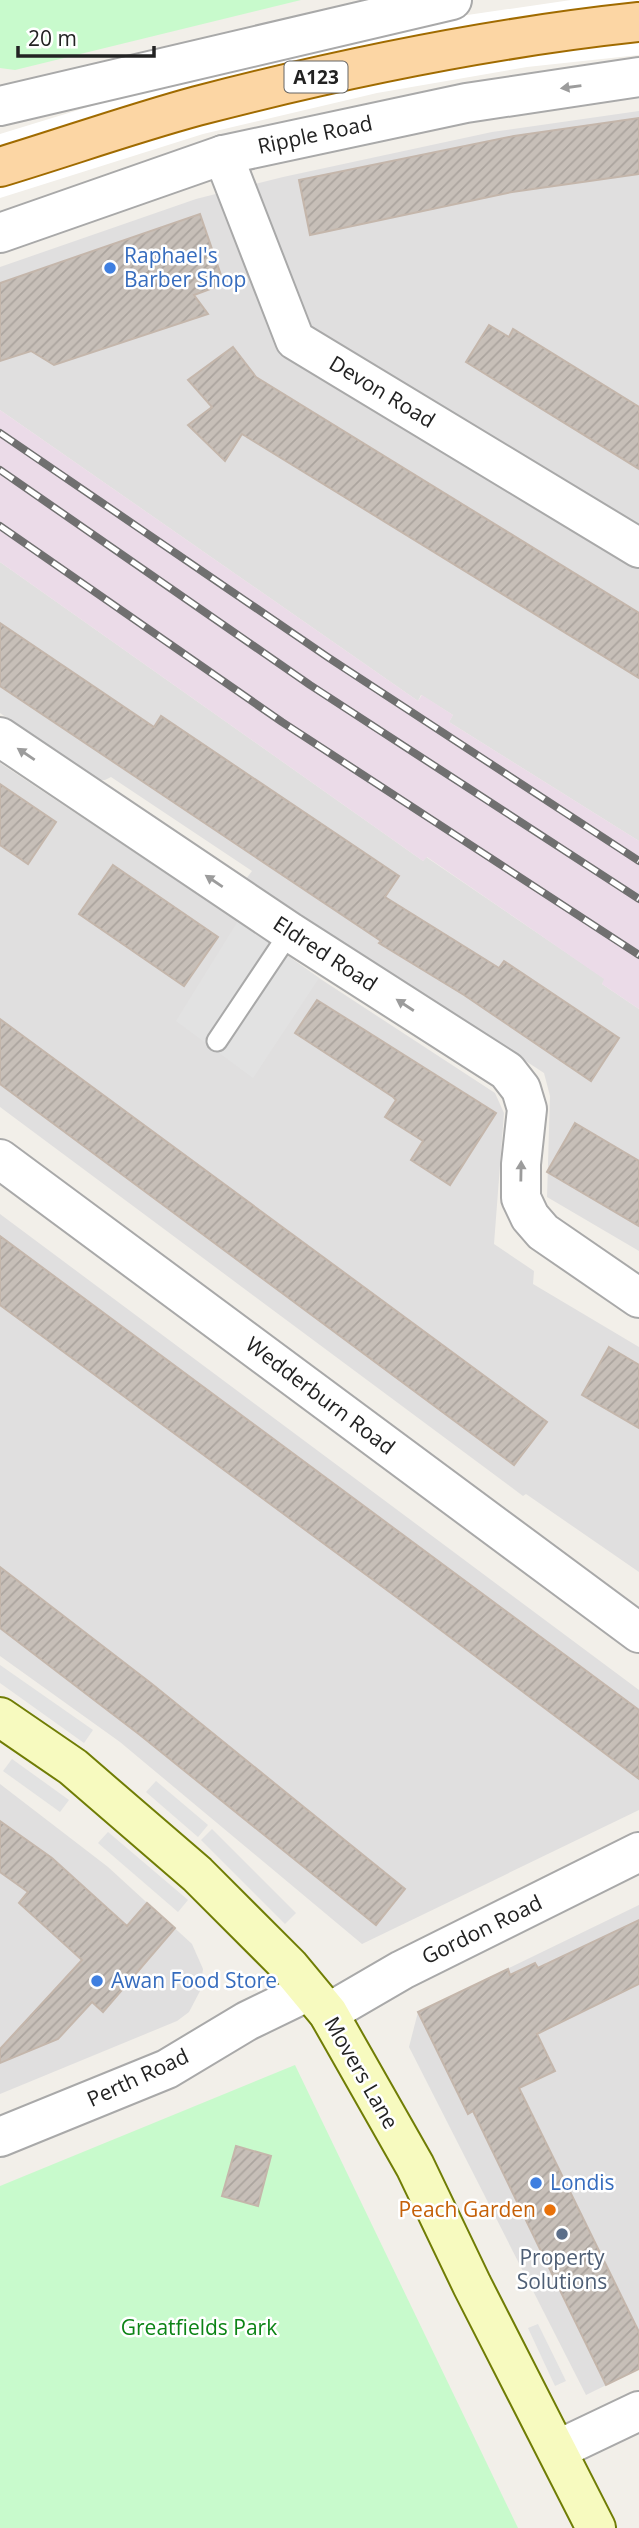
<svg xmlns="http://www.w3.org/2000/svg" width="639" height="2528" font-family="'Open Sans',sans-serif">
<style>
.residential{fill:#e0dfdf}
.railway{fill:#ebdbe8}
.park{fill:#c8facc}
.parking{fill:#e2e2e2}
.pier{fill:#fff}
.building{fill:url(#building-hatch);stroke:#c4b6ab;stroke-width:2}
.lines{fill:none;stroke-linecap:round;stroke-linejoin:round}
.lane-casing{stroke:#a9a9a9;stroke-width:23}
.street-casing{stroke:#a9a9a9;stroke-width:42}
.secondary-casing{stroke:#707d05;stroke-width:42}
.primary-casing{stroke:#a06b00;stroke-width:42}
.lane{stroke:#fff;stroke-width:19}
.street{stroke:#fff;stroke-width:38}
.secondary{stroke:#f7fabf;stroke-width:38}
.primary{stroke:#fcd6a4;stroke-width:38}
.rail-casing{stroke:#707070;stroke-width:8}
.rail{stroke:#fff;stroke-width:5;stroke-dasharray:16;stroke-linecap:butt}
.oneway{fill:#9c9c9c}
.shop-dot{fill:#3f7fe0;stroke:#fff;stroke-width:2.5}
.food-dot{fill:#e8710a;stroke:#fff;stroke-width:2.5}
.service-dot{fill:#5c6f8a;stroke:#fff;stroke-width:2.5}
.labels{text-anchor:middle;stroke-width:5;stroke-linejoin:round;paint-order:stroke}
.shield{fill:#fff;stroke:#646464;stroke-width:2}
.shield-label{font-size:19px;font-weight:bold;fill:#222}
.street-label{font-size:21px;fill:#222;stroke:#fff}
.shop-label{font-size:21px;fill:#366cbe;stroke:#fff;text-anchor:start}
.food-label{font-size:21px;fill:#c56008;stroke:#fff;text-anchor:end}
.service-label{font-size:21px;fill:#4e5e75;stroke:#fff}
.park-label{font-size:21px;fill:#0c8416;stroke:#fff}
</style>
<defs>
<pattern id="building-hatch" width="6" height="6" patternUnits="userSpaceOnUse" patternTransform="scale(1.75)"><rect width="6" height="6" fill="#c7bfb8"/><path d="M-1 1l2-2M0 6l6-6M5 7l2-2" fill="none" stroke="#aba49e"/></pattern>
</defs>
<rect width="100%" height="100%" fill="#f2efe9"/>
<!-- residential -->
<g class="residential">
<path d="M639 111V841L449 722 453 715 421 695 418 701 0 410V267L196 199 283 177 492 132Z"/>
<path d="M0 562 423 861 426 857 605 979 602 984 639 1009V1251L547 1197 550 1096 544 1073 246 879 252 871 111 777 105 780H98L0 713Z"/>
<path d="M0 763 238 921 319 978 495 1093 504 1113 494 1244 534 1271 533 1284 639 1347V1572L526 1494 523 1496 0 1107Z"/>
<path d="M0 1214 639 1690V1810L362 1944 120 1742 0 1656Z"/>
<path d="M0 1784 108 1867 192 1944 203 1969 200 1991 189 2012 177 2021 0 2094Z"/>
<path d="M639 1905V2369L586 2395 409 2047 418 2012Z"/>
</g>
<!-- railway -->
<path class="railway" d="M0 410 418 701 422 695 453 715 449 722 639 841V1009L602 984 604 979 427 857 423 861 0 562Z"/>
<!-- park -->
<g class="park">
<path d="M0 0H301L15 70 0 68Z"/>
<path d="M295 2065 518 2528H0V2186Z"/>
</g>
<!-- parking -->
<g class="parking">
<path d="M238 921 319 978 253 1078 176 1021Z"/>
<path d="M0 1665 93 1730 84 1743 0 1683Z"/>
<path d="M12 1759 69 1800 60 1812 3 1771Z"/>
<path d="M156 1781 208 1825 198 1837 146 1792Z"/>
<path d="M212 1829 296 1913 285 1924 201 1840Z"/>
<path d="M108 1832 188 1900 178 1912 98 1843Z"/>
<path d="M538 2324 566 2381 555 2386 528 2328Z"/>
</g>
<!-- pier -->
<path class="pier" d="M571 0H639V55L527 67 377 93 203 134 0 198V134L150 88 447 18Z"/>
<!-- building -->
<g class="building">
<path d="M639 118V174L512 192 310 235 299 180 514 136Z"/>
<path d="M200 214 224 284 194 295 208 314 54 365 31 351 0 361V283Z"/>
<path d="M489 325 509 337 513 329 639 407V469L466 362Z"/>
<path d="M233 347 256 377 639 613V678L242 434 225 461 188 425 212 407 188 380Z"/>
<path d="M0 623 154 727 161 716 399 876 385 897 499 968 504 961 619 1038 591 1081 464 995 379 943 381 941 0 686Z"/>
<path d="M0 784 56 822 28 864 0 845Z"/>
<path d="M113 865 218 937 184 986 79 914Z"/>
<path d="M317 1000 496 1113 450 1185 411 1160 423 1141 385 1117 396 1100 393 1097 295 1033Z"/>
<path d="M0 1019 547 1422 514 1465 0 1084Z"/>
<path d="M575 1123 639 1161V1226L547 1172Z"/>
<path d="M0 1236 639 1710V1779L414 1610 0 1305Z"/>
<path d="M609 1347 639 1365V1428L582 1395Z"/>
<path d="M0 1567 152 1684 405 1889 376 1925 140 1735 0 1628Z"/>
<path d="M0 1821 52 1858 127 1926 147 1903 175 1928 103 2012 92 2002 58 2039 0 2063V2049L82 1960 19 1903 28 1892 0 1872Z"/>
<path d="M639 1920V1984L537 2034 555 2071 519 2088 639 2332V2369L606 2385 473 2111 468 2114 418 2012 508 1969 510 1975 535 1963 538 1968Z"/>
<path d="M236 2146 271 2156 258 2206 222 2196Z"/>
</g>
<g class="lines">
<!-- lane casing -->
<g class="lane-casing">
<path id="lane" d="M217 1041 290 932"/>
</g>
<!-- street casing -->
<g class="street-casing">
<g id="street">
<path d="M0 106 452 0"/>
<path d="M223 155 295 340 639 548"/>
<path d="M0 233 223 155 466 103 639 77"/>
<path d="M0 737 290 932 507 1071 521 1089 527 1109 521 1164V1198L530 1217 543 1232 639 1298"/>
<path d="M0 1159 639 1633"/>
<path d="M328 2013 402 1970 639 1852"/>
<path d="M0 2137 167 2069 247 2021 309 1991"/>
<path d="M557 2450 639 2411"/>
</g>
</g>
<!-- secondary casing -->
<g class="secondary-casing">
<path id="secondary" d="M0 1717 73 1767 197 1874 289 1966 328 2013 415 2166 472 2285 596 2528"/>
</g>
<!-- primary casing -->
<g class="primary-casing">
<path id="primary" d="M0 167C66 147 131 124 197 106 343 68 489 38 639 22"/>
</g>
<!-- lane -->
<use href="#lane" class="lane"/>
<!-- street -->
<use href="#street" class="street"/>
<!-- secondary -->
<use href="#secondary" class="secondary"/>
<!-- primary -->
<use href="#primary" class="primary"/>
<!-- rail casing -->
<g class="rail-casing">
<g id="rail">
<path d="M0 433 329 658 639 861"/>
<path d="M0 470 310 685 639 899"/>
<path d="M0 526 282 722 639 955"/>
</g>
</g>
<!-- rail -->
<use href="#rail" class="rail"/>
</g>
<!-- one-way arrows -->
<defs><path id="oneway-solid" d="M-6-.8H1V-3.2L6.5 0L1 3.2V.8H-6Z" transform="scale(1.75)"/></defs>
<g class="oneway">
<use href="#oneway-solid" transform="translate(571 87) rotate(172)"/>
<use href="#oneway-solid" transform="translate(26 754) rotate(-146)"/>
<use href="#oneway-solid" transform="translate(214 881) rotate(-146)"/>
<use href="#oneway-solid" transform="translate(405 1005) rotate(-147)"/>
<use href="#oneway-solid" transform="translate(521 1171) rotate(-89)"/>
</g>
<!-- markers -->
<g class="shop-dot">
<circle cx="110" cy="268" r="7"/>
<circle cx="97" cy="1981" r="7"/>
<circle cx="536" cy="2183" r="7"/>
</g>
<circle class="food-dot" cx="550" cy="2210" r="7"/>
<circle class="service-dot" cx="562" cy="2234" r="7"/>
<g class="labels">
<!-- shield labels -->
<rect class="shield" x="284.5" y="61.5" width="63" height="31" rx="5"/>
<g class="shield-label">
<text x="316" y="84">A123</text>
</g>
<!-- street labels -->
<g class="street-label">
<text transform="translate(315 135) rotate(-12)" y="7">Ripple Road</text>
<text transform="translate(382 392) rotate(31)" y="7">Devon Road</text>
<text transform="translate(325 954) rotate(33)" y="7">Eldred Road</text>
<text transform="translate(320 1396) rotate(37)" y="7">Wedderburn Road</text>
<text transform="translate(482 1930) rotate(-26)" y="7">Gordon Road</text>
<text transform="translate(361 2073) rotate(60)" y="7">Movers Lane</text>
<text transform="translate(138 2078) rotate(-25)" y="7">Perth Road</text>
</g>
<!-- shop labels -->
<g class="shop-label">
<text x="124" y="263">Raphael's<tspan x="124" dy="24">Barber Shop</tspan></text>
<text x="111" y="1988">Awan Food Store</text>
<text x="550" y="2190">Londis</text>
</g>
<!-- food labels -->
<g class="food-label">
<text x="536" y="2217">Peach Garden</text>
</g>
<!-- service labels -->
<g class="service-label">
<text x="562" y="2265">Property<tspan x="562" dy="24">Solutions</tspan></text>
</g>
<!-- park labels -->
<g class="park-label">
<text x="199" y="2335">Greatfields Park</text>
</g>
</g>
<!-- scale -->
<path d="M18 46v10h136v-10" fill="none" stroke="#222222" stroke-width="3.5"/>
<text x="28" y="46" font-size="21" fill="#222222" stroke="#ffffff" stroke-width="5" paint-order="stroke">20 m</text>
</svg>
